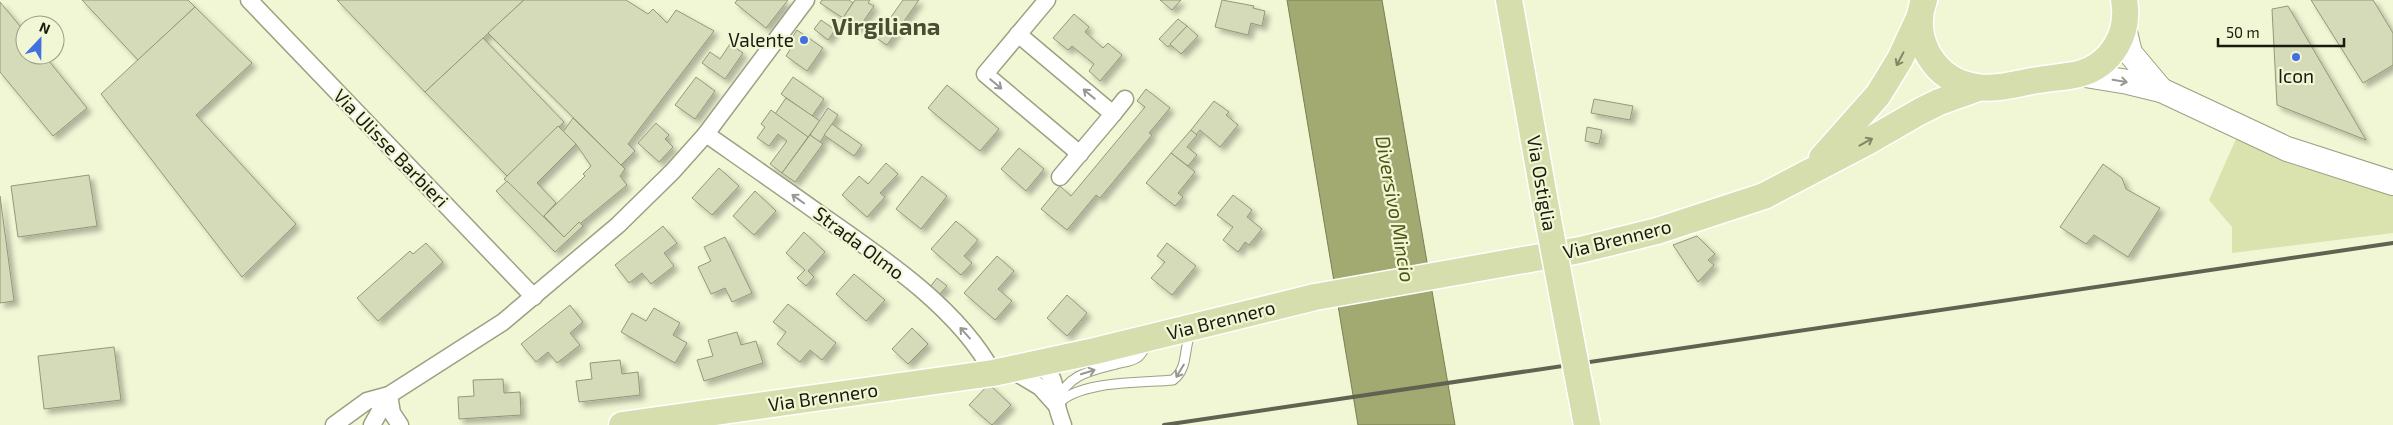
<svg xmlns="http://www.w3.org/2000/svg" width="2393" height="425" font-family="'Exo 2',sans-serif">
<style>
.green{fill:#dae2ae}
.water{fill:#a2aa71;stroke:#797f53}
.building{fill:#d5dab9;stroke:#939879;filter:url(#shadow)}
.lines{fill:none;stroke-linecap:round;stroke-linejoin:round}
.lane-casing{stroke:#9ca182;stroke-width:11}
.street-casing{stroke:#9ca182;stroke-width:19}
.secondary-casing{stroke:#9ca182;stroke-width:26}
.primary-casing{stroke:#fff;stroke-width:29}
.lane{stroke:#fff;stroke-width:9}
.street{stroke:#fff;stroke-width:16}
.secondary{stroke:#fff;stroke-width:24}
.primary{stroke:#d7dead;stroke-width:26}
.rail{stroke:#606350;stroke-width:4}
.primary-bridge-casing{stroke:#fff;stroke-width:29;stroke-linecap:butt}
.primary-bridge{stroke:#d7dead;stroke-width:26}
.oneway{stroke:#818665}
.oneway2{stroke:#979893}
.poi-dot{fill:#4370e1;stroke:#f1f6d5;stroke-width:2}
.labels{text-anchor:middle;stroke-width:4.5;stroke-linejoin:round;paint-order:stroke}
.poi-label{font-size:19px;fill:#181a0e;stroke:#f1f6d5;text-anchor:end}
.street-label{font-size:19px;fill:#181a0e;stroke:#f1f6d5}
.water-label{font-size:20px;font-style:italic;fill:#4d5311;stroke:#f1f6d5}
.district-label{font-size:24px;font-weight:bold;fill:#494d31;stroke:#f1f6d5}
</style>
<defs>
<filter id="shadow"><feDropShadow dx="4.5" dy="4.5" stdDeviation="2.5" flood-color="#0004"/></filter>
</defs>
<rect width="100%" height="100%" fill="#f1f6d5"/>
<!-- green -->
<path class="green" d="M2236 139 2393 196V233L2232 253V227L2209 200Z"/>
<!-- water -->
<path class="water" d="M1287 0H1382L1455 425H1358Z"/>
<!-- building -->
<g class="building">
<path d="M82 0H188L195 7 138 60Z"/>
<path d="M337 0H524L425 92Z"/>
<path d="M524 0H626L648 14 653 9 667 23 676 10 714 31 628 144 635 151 621 165 488 33Z"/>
<path d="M737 0H788L766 28 735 3Z"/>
<path d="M822 0H849L853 3 843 18 820 3Z"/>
<path d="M855 0H870L868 3 874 6 858 29 843 18Z"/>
<path d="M903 0H919L887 45 876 38Z"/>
<path d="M1160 0H1181L1172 10Z"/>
<path d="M1222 0 1254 6 1253 8 1265 11 1262 26 1251 23 1248 35 1215 27Z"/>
<path d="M2311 0H2373L2393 33V65L2363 83Z"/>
<path d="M0 2 25 32V55H44L87 108 53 136 0 72Z"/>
<path d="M2288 6 2366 140 2277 105 2272 9Z"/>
<path d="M195 7 252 63 196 115 296 224 242 277 101 94Z"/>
<path d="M1074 14 1089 27 1085 32 1103 48 1108 43 1122 55 1100 81 1089 71 1094 64 1072 46 1068 50 1053 38Z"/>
<path d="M1178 19 1187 26 1168 47 1159 39Z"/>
<path d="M821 20 835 30 828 40 814 29Z"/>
<path d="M1187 26 1198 36 1181 54 1170 44Z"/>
<path d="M797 30 823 48 807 71 786 56 791 48 787 45Z"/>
<path d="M483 38 564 122 507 176 425 92Z"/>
<path d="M730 44 743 53 725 79 702 63 710 52 720 59Z"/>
<path d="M696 77 715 91 695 119 675 105Z"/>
<path d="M793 77 824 99 812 116 781 94Z"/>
<path d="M947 85 999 129 980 151 928 108Z"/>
<path d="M1146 89 1170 108 1149 133 1152 135 1100 198 1096 195 1067 230 1041 209 1060 186 1071 196 1145 107 1137 101Z"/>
<path d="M786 98 820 121 808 137 775 114Z"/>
<path d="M1594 99 1633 106 1630 120 1591 113Z"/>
<path d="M1214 101 1229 112 1226 115 1238 125 1220 147 1200 130 1196 135 1191 130Z"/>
<path d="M828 108 838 115 820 142 810 135Z"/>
<path d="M771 110 808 137 782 173 770 164 787 141 778 134 769 146 757 138 765 127 761 124Z"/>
<path d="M573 118 625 169 620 176 627 185 564 237 544 216 585 176 583 174 591 166 576 144 563 132Z"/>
<path d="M656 123 669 135 665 139 673 147 659 162 638 143Z"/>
<path d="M832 124 862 145 854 156 824 135Z"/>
<path d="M558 126 576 144 537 183 556 203 542 218 504 179Z"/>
<path d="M1587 127 1602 130 1599 144 1585 141Z"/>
<path d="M1191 130 1197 135 1187 147 1197 155 1188 166 1171 153Z"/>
<path d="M810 135 823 144 795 182 782 173Z"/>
<path d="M1019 148 1044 169 1026 191 1001 169Z"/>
<path d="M1171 153 1195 172 1178 193 1183 197 1175 206 1146 183Z"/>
<path d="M886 163 898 174 880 193 885 197 867 217 842 195 859 176 868 184Z"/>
<path d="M2103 164 2122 178 2126 189 2160 208 2128 257 2094 235 2086 244 2060 227Z"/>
<path d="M719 168 739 186 712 215 692 198Z"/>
<path d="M89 175 97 226 18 237 11 186Z"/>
<path d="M922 176 947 196 921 229 896 209Z"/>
<path d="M507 181 564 237 579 222 583 226 555 252 496 191Z"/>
<path d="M755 191 776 211 754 235 733 216Z"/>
<path d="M1233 195 1252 210 1247 217 1262 229 1249 245 1245 242 1238 252 1223 240 1233 227 1217 215Z"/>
<path d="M0 196 14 301 0 303Z"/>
<path d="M956 221 978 240 964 256 972 263 961 275 931 249Z"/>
<path d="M663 226 677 243 664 253 674 266 651 284 642 273 629 283 615 265Z"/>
<path d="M804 232 825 252 808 271 814 277 806 286 797 278 805 270 786 253Z"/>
<path d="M1697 236 1715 254 1708 260 1714 265 1698 282 1673 245Z"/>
<path d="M725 237 752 293 732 302 725 288 711 294 698 267 711 261 704 247Z"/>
<path d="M426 243 443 262 378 321 357 298 410 251 413 254Z"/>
<path d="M1167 243 1196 266 1172 295 1151 278 1165 262 1157 256Z"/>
<path d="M997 256 1014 271 998 289 1012 301 995 320 964 293Z"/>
<path d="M854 274 885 300 866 321 836 294Z"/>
<path d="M937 278 947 286 939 295 930 287Z"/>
<path d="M1067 295 1087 313 1067 336 1047 318Z"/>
<path d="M788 304 836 343 822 360 810 350 800 362 777 344 786 332 773 322Z"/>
<path d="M570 305 583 322 570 333 580 345 557 363 548 352 536 362 521 344Z"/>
<path d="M654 308 680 323 673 335 687 343 675 363 621 332 632 313 646 321Z"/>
<path d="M912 328 928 344 908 364 892 349Z"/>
<path d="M737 332 741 345 756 341 763 363 704 381 697 360 713 356 708 340Z"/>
<path d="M114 347 121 400 44 409 38 356Z"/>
<path d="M620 360 622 374 638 372 640 395 579 402 576 381 592 379 590 363Z"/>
<path d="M503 379 504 393 520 392 521 415 459 419 458 397 474 396 473 380Z"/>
<path d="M989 384 1011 405 992 425 969 405Z"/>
</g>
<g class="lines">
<!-- lane casing -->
<g class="lane-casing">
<g id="lane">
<path d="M1058 401C1067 373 1095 370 1120 363 1126 362 1133 361 1138 357 1142 354 1144 348 1147 344"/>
<path d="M1057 405C1078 380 1143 383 1173 380 1189 368 1183 348 1191 332"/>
</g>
</g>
<!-- street casing -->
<g class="street-casing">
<g id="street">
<path d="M249 0 534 297"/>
<path d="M1047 0 985 74 1080 154"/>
<path d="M1018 34 1113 114 1060 177"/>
<path d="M1113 114 1125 99"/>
<path d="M706 134C746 162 785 189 824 217 883 258 959 309 993 373"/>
<path d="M1036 364C1058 377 1053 383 1057 405 1058 412 1061 419 1063 425"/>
<path d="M1010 369 1040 387 1057 406"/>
<path d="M389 395 392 413 400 425"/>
<path d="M334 425 367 401 389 395 503 322 618 225 673 171 706 134 806 0"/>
<path d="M372 425 389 395"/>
</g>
</g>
<!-- secondary casing -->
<g class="secondary-casing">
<g id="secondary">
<path d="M2124 28 2130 53 2161 90"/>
<path d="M2079 74 2128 82 2161 90 2287 149 2393 183"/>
</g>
</g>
<!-- primary casing -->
<g class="primary-casing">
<g id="primary">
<path d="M1509 0 1547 214"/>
<path d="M1924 0C1909 39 1936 83 1977 87 1997 90 2018 83 2038 80 2051 78 2066 77 2079 74 2112 65 2130 33 2124 0"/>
<path d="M1822 158 1878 95 1900 59 1920 16"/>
<path d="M622 425 993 373 1095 351 1315 297 1580 250 1657 231 1764 196 1867 142 1919 112 1939 102 1978 88"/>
</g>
</g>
<!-- lane -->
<use href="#lane" class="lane"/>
<!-- street -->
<use href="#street" class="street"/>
<!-- secondary -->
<use href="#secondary" class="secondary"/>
<!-- primary -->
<use href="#primary" class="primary"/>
<!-- rail -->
<path class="rail" d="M1164 425 2393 243"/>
<!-- primary-bridge casing -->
<g class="primary-bridge-casing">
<path id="primary-bridge" d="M1547 214 1587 425"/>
</g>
<!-- primary-bridge -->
<use href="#primary-bridge" class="primary-bridge"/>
</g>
<!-- one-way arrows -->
<defs><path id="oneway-shaft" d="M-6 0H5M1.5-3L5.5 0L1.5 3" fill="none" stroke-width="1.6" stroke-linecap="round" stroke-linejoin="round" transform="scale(1.25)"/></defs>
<g class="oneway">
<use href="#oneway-shaft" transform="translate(1900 59) rotate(118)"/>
<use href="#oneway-shaft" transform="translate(1866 142) rotate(-29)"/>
</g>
<g class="oneway2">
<use href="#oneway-shaft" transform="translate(2120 81) rotate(9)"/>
<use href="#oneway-shaft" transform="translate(996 84) rotate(40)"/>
<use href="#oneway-shaft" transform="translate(1089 94) rotate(-140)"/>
<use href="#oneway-shaft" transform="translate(798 199) rotate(-145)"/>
<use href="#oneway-shaft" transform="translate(965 333) rotate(-132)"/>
<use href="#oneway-shaft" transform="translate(1180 371) rotate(121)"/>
<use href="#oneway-shaft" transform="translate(1088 372) rotate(-17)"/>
</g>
<!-- markers -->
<g class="poi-dot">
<circle cx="804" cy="40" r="5"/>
<circle cx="2296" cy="57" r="5"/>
</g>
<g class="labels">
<!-- poi labels -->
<g class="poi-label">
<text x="794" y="47">Valente</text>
<text x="2296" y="83" text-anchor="middle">Icon</text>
</g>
<!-- street labels -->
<g class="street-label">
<text transform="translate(391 148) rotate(46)" y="7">Via Ulisse Barbieri</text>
<text transform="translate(1542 183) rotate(80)" y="7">Via Ostiglia</text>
<text transform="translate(1617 239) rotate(-14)" y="7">Via Brennero</text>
<text transform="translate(859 243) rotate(37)" y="7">Strada Olmo</text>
<text transform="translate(1221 320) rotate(-14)" y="7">Via Brennero</text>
<text transform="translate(823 397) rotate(-8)" y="7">Via Brennero</text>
</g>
<!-- water labels -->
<g class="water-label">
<text transform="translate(1395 209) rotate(80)" y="7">Diversivo Mincio</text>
</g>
<!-- district labels -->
<g class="district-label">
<text x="886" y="35">Virgiliana</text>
</g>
</g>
<!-- north arrow -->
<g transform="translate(40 40) rotate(22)"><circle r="24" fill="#f1f6d5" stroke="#9a9e85"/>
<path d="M0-4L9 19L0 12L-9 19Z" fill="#4370e1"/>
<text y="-8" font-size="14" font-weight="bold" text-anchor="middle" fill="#181a0e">N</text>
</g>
<!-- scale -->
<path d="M2218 38v8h126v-8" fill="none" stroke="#181a0e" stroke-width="2.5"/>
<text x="2226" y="38" font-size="15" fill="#181a0e" stroke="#f1f6d5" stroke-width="4" paint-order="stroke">50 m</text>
</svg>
